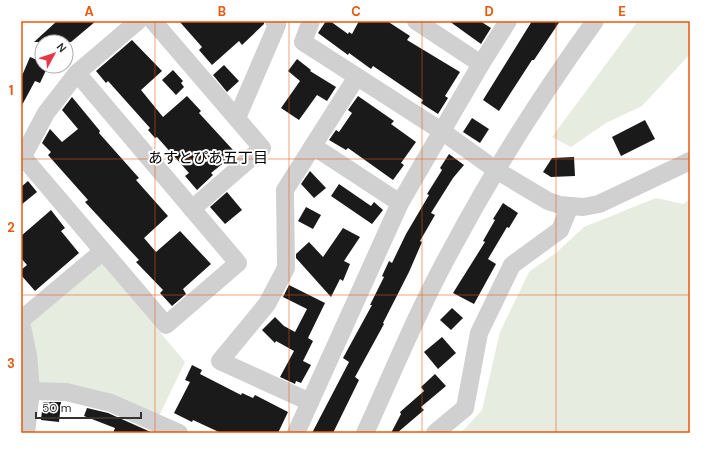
<svg xmlns="http://www.w3.org/2000/svg" width="711" height="454" font-family="'DM Sans','Noto Sans JP',sans-serif">
<style>
.green{fill:#e6ecdf}
.building{fill:#1a1a1a}
.lines{fill:none;stroke-linecap:round;stroke-linejoin:round}
.minor{stroke:#d0d0d0;stroke-width:18}
.grid{fill:none;stroke:#e8590c;stroke-width:1;stroke-opacity:0.55}
.labels{text-anchor:middle;stroke-width:4;stroke-linejoin:round;paint-order:stroke}
.neighbourhood-label{font-size:15px;fill:#000;stroke:#fff}
.neatline{fill:none;stroke:#e8590c;stroke-width:1.5}
.grid-label{font-size:13px;text-anchor:middle;font-weight:bold;fill:#e8590c}
</style>
<rect width="100%" height="100%" fill="#fff"/>
<!-- green -->
<g class="green">
<path d="M638 21H690V54L642 106 606 123 571 147 552 137Z"/>
<path d="M656 198 683 204 690 199V433H461L482 410 500 332 529 272 557 252 584 227Z"/>
<path d="M101 262 185 362 159 416 38 384 28 325Z"/>
</g>
<!-- building -->
<g class="building">
<path d="M57 21H96L71 42H34Z"/>
<path d="M179 21H264V24L242 45 239 41 212 65 199 50 202 47Z"/>
<path d="M326 21H330L348 34 349 32 352 34 359 21H387L410 36 407 40 460 72 445 96 448 98 438 114 421 103 423 100 373 66 371 69 349 53 348 55 318 33Z"/>
<path d="M449 21H480L491 28 481 44Z"/>
<path d="M532 21H560L534 60H532L499 111 483 100Z"/>
<path d="M132 40 162 71 141 90 163 117 187 96 201 111 199 113 233 150 223 158 226 161 211 173 213 175 197 190 185 176 189 173 157 137 155 138 148 130 150 128 108 81 106 83 96 71Z"/>
<path d="M30 57 42 62V66H48L40 83 35 81 21 107V78Z"/>
<path d="M297 59 311 70 310 71 336 87 327 101 317 95 299 120 281 108 300 81 288 71Z"/>
<path d="M224 65 239 81 227 92 213 75Z"/>
<path d="M173 70 183 81 181 83 184 87 176 95 162 80Z"/>
<path d="M358 96 394 121 391 124 416 142 401 163 404 165 393 180 348 148 346 150 329 140 336 130 339 132 352 113 348 110Z"/>
<path d="M72 97 100 131 99 133 139 178 136 180 168 216 144 238 156 252 180 231 211 264 183 289 186 294 172 306 160 293 163 290 136 262 139 260 85 202 88 200 48 155 51 152 42 143 50 129 62 142 78 129 62 110Z"/>
<path d="M472 118 489 129 480 143 463 132Z"/>
<path d="M645 120 655 139 621 156 612 137Z"/>
<path d="M449 154 464 165 453 178 431 213 435 215 420 241 422 242 409 272 383 323 384 324 355 377 359 380 333 433H312L349 362 343 358 372 305H370L384 277 382 276 389 261 392 263 406 234 429 195 427 194 442 170 440 168Z"/>
<path d="M574 157 575 176 551 177 543 172 552 158Z"/>
<path d="M310 171 326 188 314 198 301 184Z"/>
<path d="M28 181 37 192 21 205V187Z"/>
<path d="M339 184 371 206 374 202 383 210 372 224 331 196Z"/>
<path d="M227 192 242 210 225 224 210 207Z"/>
<path d="M503 203 518 213 509 228 507 227 488 259 496 264 474 304 453 293 485 242 483 241 495 220 493 219Z"/>
<path d="M306 207 321 215 313 229 298 221Z"/>
<path d="M51 210 65 228 61 231 79 253 35 291 21 275V270L27 265 21 258V236Z"/>
<path d="M343 228 360 237 344 261 350 264 343 281 340 279 331 297 296 258V254L309 242 323 257Z"/>
<path d="M289 285 325 303 308 338 313 341 303 361 311 365 301 383 296 381 295 384 280 377 294 351 276 341 275 343 262 330 275 317 284 326 295 332 307 309 283 297Z"/>
<path d="M452 308 463 318 451 330 440 320Z"/>
<path d="M442 337 456 353 438 369 424 352Z"/>
<path d="M192 365 202 370 200 374 241 395 242 393 253 398 255 395 288 412 278 433H221L193 420 192 422 174 413 190 382 185 380Z"/>
<path d="M435 374 446 386 421 407 424 410 397 433H391L401 414 400 412 424 391 421 387Z"/>
<path d="M43 402H61L59 422 41 420Z"/>
<path d="M87 408 108 413 153 433H113L115 428 84 416Z"/>
</g>
<g class="lines">
<!-- minor -->
<g class="minor">
<path d="M153 21 262 148 192 209"/>
<path d="M311 21 303 42 443 132 496 170 548 201 560 205 583 207 599 204 690 161"/>
<path d="M416 21 481 64"/>
<path d="M237 118 277 25 274 21"/>
<path d="M313 146 400 203"/>
<path d="M23 157 166 325 238 263 77 73"/>
<path d="M21 160 46 113 77 73 138 21"/>
<path d="M21 320 103 251"/>
<path d="M21 322 28 355 31 391 26 433"/>
<path d="M31 391 66 392 111 403 179 433"/>
<path d="M310 402 220 361 267 304 286 268 285 190 356 78"/>
<path d="M296 433 400 203 481 64 508 21"/>
<path d="M365 433C393 372 418 310 450 252 493 171 542 94 595 21"/>
<path d="M435 433 465 408 479 333 512 265 560 230 570 206"/>
</g>
</g>
<!-- grid -->
<path class="grid" d="M155 21V433M289 21V433M422 21V433M556 21V433M21 159H690M21 295H690"/>
<g class="labels">
<!-- neighbourhood labels -->
<g class="neighbourhood-label">
<text x="208" y="163">あすとぴあ五丁目</text>
</g>
</g>
<!-- border -->
<rect width="711" height="454" fill="none" stroke="#ffffff" stroke-width="44"/>
<!-- north arrow -->
<g transform="translate(54 54) rotate(50)"><circle r="19" fill="#ffffff" stroke="#adadad"/>
<path d="M0-3L7 15L0 10L-7 15Z" fill="#e63946"/>
<text y="-6" font-size="11" font-weight="bold" text-anchor="middle" fill="#333333">N</text>
</g>
<!-- scale -->
<path d="M36 412v6h105v-6" fill="none" stroke="#333333" stroke-width="2"/>
<text x="42" y="412" font-size="12" fill="#333333" stroke="#ffffff" stroke-width="3" paint-order="stroke">50 m</text>
<rect x="22" y="22" width="667" height="410" class="neatline"/>
<g class="grid-label">
<text x="89" y="16">A</text>
<text x="222" y="16">B</text>
<text x="356" y="16">C</text>
<text x="489" y="16">D</text>
<text x="622" y="16">E</text>
<text x="11" y="95">1</text>
<text x="11" y="232">2</text>
<text x="11" y="368">3</text>
</g>
</svg>
